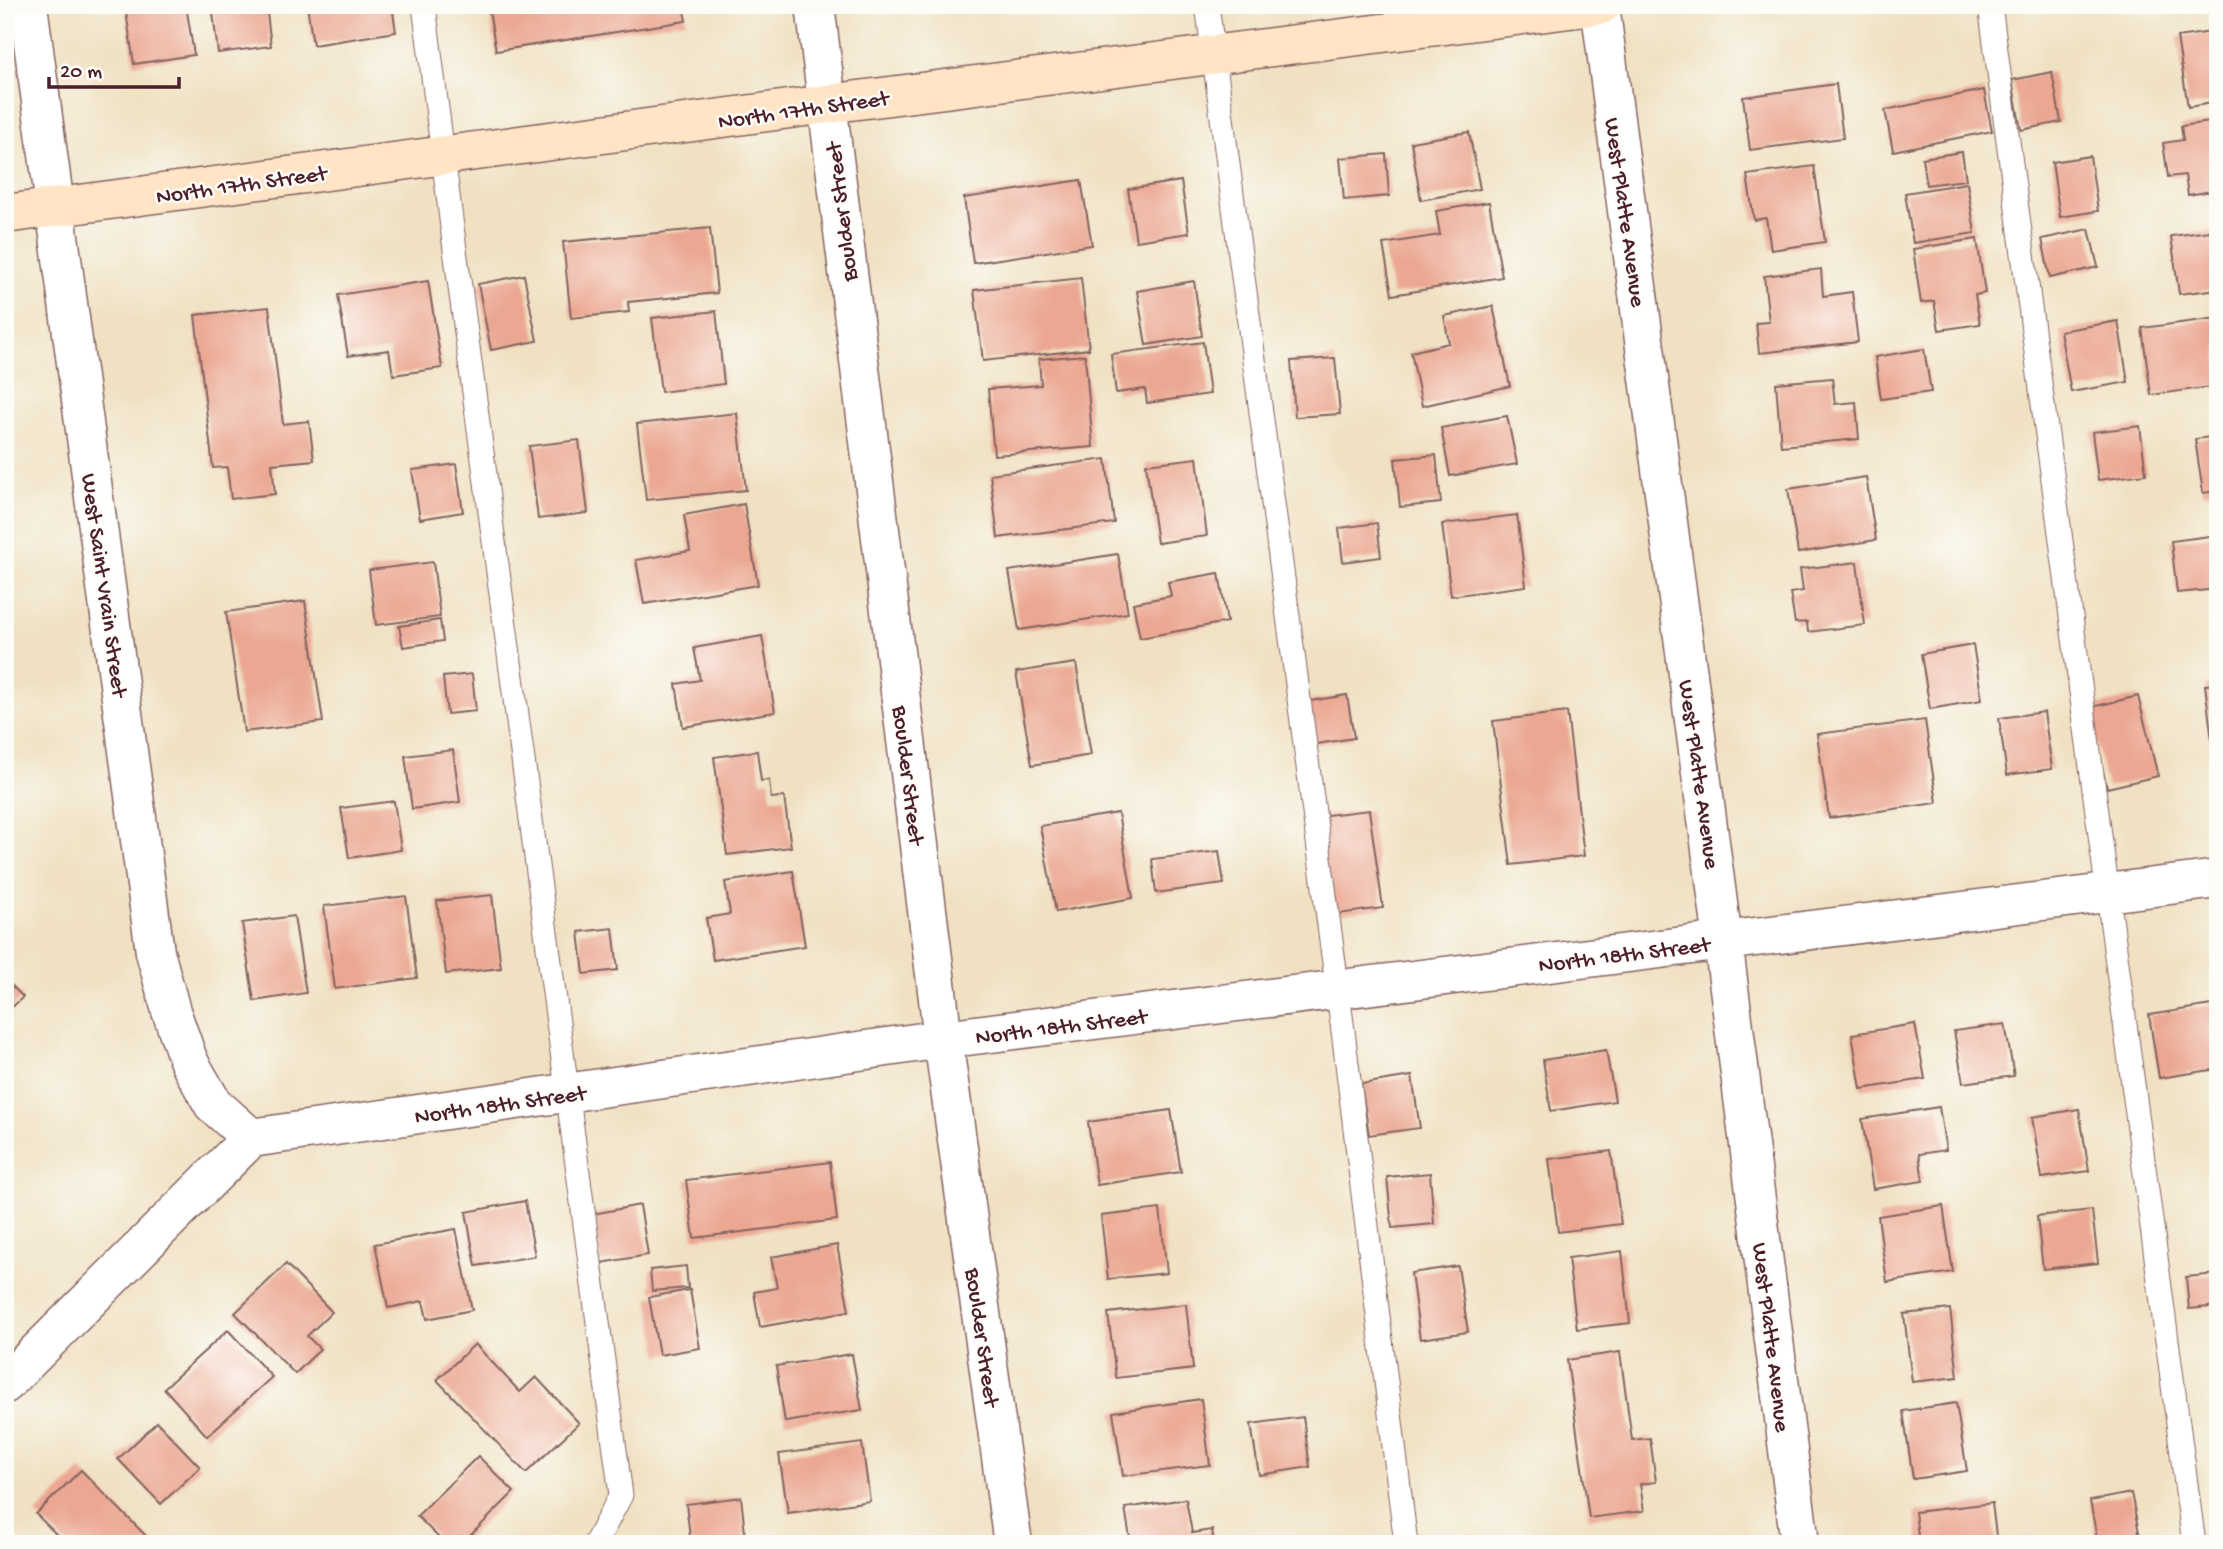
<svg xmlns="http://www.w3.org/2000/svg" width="2223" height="1549" font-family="'Gochi Hand',sans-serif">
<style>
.building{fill:#eba792}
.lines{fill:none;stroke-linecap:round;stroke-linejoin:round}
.lane-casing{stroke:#846360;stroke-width:25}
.street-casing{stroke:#846360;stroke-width:41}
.secondary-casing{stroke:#846360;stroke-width:41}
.lane{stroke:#fff;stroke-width:23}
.street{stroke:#fff;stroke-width:38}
.secondary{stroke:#ffe4c6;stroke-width:38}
.labels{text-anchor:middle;stroke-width:5;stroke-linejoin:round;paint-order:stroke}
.street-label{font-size:23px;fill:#4a1f2b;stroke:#fdfcf7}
</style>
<rect width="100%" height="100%" fill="#fdfcf7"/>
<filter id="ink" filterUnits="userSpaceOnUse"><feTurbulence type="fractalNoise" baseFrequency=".0143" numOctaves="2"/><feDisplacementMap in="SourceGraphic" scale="14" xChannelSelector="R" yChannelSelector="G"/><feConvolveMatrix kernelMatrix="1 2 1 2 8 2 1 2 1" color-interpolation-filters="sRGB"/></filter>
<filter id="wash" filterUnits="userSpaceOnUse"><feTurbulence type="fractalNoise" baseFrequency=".00686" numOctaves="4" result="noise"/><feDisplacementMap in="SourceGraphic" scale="28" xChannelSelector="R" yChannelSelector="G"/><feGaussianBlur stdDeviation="1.57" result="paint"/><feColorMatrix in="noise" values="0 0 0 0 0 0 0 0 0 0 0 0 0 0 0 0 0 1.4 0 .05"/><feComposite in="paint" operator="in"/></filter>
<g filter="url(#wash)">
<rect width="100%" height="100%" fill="#f0e1c3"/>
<g id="blocks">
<!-- building -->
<g class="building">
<path d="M125 5H186L194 55 134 64Z"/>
<path d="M212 5H266L271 46 218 53Z"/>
<path d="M307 5H392L396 32 313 45Z"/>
<path d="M488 5H683L686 21 496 51Z"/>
<path d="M2218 31V102L2188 107 2177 37Z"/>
<path d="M2052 72 2061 122 2021 130 2012 80Z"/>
<path d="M1836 84 1843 138 1750 150 1743 97Z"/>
<path d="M1984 90 1992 131 1893 151 1885 110Z"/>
<path d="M2218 121V190L2188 195 2185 175 2168 177 2163 143 2183 140 2181 126Z"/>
<path d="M1469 132 1480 189 1421 200 1411 142Z"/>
<path d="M1962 152 1966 180 1926 185 1922 158Z"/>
<path d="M1386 154 1389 196 1344 200 1340 158Z"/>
<path d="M2090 156 2098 211 2060 217 2052 162Z"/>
<path d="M1814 166 1825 242 1771 250 1766 218 1754 220 1747 175Z"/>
<path d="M1081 180 1092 245 973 263 964 198Z"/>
<path d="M1181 181 1189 233 1136 241 1128 189Z"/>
<path d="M1967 183 1975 233 1913 243 1905 193Z"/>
<path d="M1489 202 1502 277 1392 295 1383 244 1440 235 1436 211Z"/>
<path d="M710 228 717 293 628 302 629 312 571 318 563 242Z"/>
<path d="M2089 229 2098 267 2050 278 2042 239Z"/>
<path d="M2218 230V289L2179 294 2171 236Z"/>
<path d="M1977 239 1985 293 1975 295 1980 324 1939 330 1934 301 1921 303 1913 249Z"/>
<path d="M1821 269 1823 296 1852 292 1858 342 1759 353 1756 323 1769 322 1764 276Z"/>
<path d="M524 275 537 341 491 350 478 284Z"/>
<path d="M1081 278 1089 349 983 361 974 290Z"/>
<path d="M428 281 442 368 393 375 389 350 348 356 338 295Z"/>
<path d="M1194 281 1202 336 1146 345 1137 291Z"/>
<path d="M1493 306 1510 386 1422 406 1411 352 1449 343 1444 316Z"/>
<path d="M269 307 283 424 309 421 314 460 272 464 275 494 231 499 227 467 213 468 195 315Z"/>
<path d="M716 311 724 384 661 392 652 318Z"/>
<path d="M2218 318V386L2151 395 2142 328Z"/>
<path d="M2118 321 2128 382 2071 392 2060 331Z"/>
<path d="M1203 342 1210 394 1147 403 1145 389 1116 393 1111 354Z"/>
<path d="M1924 349 1931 392 1881 399 1875 357Z"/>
<path d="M1085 355 1093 447 994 455 988 389 1041 385 1039 359Z"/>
<path d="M1335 358 1340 414 1295 417 1291 361Z"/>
<path d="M1832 378 1835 404 1856 402 1859 439 1781 446 1776 383Z"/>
<path d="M737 413 746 490 646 500 637 424Z"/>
<path d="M1507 416 1517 464 1450 476 1441 428Z"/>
<path d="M2140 426 2146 474 2098 480 2092 432Z"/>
<path d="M2218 436V491L2203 493 2195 439Z"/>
<path d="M579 440 588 513 538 519 529 446Z"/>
<path d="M1436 455 1441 503 1400 507 1395 459Z"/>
<path d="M1197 458 1207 536 1157 543 1146 464Z"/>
<path d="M1106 459 1114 523 998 538 990 474Z"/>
<path d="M456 464 463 512 420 519 412 470Z"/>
<path d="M1866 477 1876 540 1798 553 1788 489Z"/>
<path d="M744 504 758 585 644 604 636 560 690 551 684 515Z"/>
<path d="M1517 515 1526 586 1451 596 1442 524Z"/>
<path d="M1377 523 1381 557 1343 562 1339 528Z"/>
<path d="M2218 535V589L2177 593 2171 541Z"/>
<path d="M1118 554 1128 613 1019 630 1009 571Z"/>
<path d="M433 562 440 617 376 625 369 570Z"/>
<path d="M1857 562 1865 625 1808 632 1807 622 1795 623 1790 593 1803 591 1800 569Z"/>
<path d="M1219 573 1227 622 1140 638 1133 603 1171 596 1168 582Z"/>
<path d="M305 601 323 722 244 732 226 612Z"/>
<path d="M440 620 443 641 403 647 399 626Z"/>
<path d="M762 636 775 712 683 727 676 684 700 680 694 648Z"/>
<path d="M1973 645 1982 700 1930 709 1921 654Z"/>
<path d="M1076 663 1091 755 1032 765 1016 672Z"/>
<path d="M472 674 476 711 447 714 443 677Z"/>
<path d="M2218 684V772H2216L2205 685Z"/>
<path d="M1347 695 1354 738 1311 745 1304 702Z"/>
<path d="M2138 696 2158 776 2107 788 2088 708Z"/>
<path d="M1567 712 1584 856 1511 865 1493 721Z"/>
<path d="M2044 712 2052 769 2007 775 1999 718Z"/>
<path d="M1925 720 1937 803 1829 818 1817 734Z"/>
<path d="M453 750 460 802 412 809 405 756Z"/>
<path d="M757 751 761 781 769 780 771 798 784 797 791 847 727 855 714 757Z"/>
<path d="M394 801 401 850 349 858 341 808Z"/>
<path d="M1369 810 1383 908 1331 915 1318 816Z"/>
<path d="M1118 813 1133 898 1056 912 1040 826Z"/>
<path d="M1219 851 1224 884 1156 893 1152 859Z"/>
<path d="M793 871 805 946 713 960 706 918 730 914 725 882Z"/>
<path d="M492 895 501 968 446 974 437 901Z"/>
<path d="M406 896 417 978 335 989 324 906Z"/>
<path d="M294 916 306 993 254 1001 242 923Z"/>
<path d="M613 928 618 970 584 974 579 932Z"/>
<path d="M5 979 23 997 5 1014Z"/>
<path d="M2218 1004V1069L2159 1078 2149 1015Z"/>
<path d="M1915 1024 1925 1079 1861 1089 1852 1034Z"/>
<path d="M2005 1024 2014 1076 1963 1083 1954 1031Z"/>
<path d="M1606 1050 1615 1101 1551 1111 1543 1060Z"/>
<path d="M1412 1076 1420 1128 1369 1135 1361 1084Z"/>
<path d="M1939 1107 1946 1150 1919 1154 1923 1181 1873 1189 1862 1119Z"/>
<path d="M2079 1109 2089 1171 2042 1178 2032 1117Z"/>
<path d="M1171 1110 1181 1172 1097 1185 1088 1122Z"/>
<path d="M1611 1151 1621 1224 1558 1232 1549 1159Z"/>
<path d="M830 1162 837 1220 694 1238 686 1180Z"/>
<path d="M1430 1173 1434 1224 1392 1228 1387 1177Z"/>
<path d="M525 1201 535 1256 476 1266 466 1212Z"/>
<path d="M640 1205 648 1255 601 1263 593 1214Z"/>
<path d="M1943 1206 1953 1272 1887 1282 1878 1216Z"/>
<path d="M1160 1209 1167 1273 1108 1279 1101 1216Z"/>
<path d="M2092 1210 2098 1263 2043 1269 2037 1216Z"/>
<path d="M456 1229 472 1310 427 1319 423 1301 388 1308 375 1244Z"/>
<path d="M837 1245 849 1311 760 1327 754 1292 777 1288 771 1257Z"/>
<path d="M1622 1251 1630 1323 1577 1329 1568 1258Z"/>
<path d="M286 1264 332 1312 307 1336 320 1349 295 1374 235 1313Z"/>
<path d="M686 1266 688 1288 652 1291 650 1270Z"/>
<path d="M1458 1266 1468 1332 1420 1339 1411 1273Z"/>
<path d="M2218 1274V1306L2189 1309 2186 1277Z"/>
<path d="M690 1290 700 1348 659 1355 649 1297Z"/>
<path d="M1186 1304 1193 1369 1116 1378 1108 1313Z"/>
<path d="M1950 1309 1958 1377 1912 1382 1904 1314Z"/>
<path d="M228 1330 272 1377 207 1436 164 1388Z"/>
<path d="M475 1344 520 1392 536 1377 579 1423 526 1473 437 1380Z"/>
<path d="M1620 1352 1632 1440 1650 1438 1656 1482 1640 1484 1644 1511 1589 1518 1567 1360Z"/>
<path d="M852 1354 862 1410 785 1422 776 1366Z"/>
<path d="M1201 1399 1210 1465 1123 1476 1113 1412Z"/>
<path d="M1956 1403 1967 1471 1913 1479 1903 1411Z"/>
<path d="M1303 1417 1310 1467 1259 1475 1251 1424Z"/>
<path d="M157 1422 200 1467 161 1504 118 1459Z"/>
<path d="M862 1443 870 1501 788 1513 779 1454Z"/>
<path d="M478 1456 514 1492 462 1544H445L417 1516Z"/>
<path d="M81 1470 154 1544H66L36 1514Z"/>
<path d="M2131 1493 2141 1542 2098 1544 2090 1501Z"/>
<path d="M741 1497 746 1542 691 1544 686 1504Z"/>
<path d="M1186 1499 1192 1533 1212 1530 1214 1544H1131L1125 1508Z"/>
<path d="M1992 1503 1997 1544H1919L1915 1512Z"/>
<path d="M1271 1539V1544H1241V1542Z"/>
</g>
</g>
</g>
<g filter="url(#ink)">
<use href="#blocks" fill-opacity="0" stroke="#846360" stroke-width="2"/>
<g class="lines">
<!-- lane casing -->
<g class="lane-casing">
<g id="lane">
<path d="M424 5 452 227 621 1495 595 1544"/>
<path d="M1207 5 1343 1031 1406 1544"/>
<path d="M1990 5 2194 1544"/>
</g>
</g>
<!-- street casing -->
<g class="street-casing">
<g id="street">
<path d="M28 5 155 952 171 1011 189 1062 213 1104 251 1138"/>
<path d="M815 5 943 1039 1013 1544"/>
<path d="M1600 5 1723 941 1800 1544"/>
<path d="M5 1384 251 1138 943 1039 2218 879"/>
</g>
</g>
<!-- secondary casing -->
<g class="secondary-casing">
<path id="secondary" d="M5 214 827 104 1601 5"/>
</g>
<!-- lane -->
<use href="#lane" class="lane"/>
<!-- street -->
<use href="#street" class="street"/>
<!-- secondary -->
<use href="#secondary" class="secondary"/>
</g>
</g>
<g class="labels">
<!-- street labels -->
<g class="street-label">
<text transform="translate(803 108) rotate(-8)" y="8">North 17th Street</text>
<text transform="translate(241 183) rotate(-8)" y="8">North 17th Street</text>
<text transform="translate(840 212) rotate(-97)" y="8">Boulder Street</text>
<text transform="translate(1627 212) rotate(82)" y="8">West Platte Avenue</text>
<text transform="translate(106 585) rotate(82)" y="8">West Saint Vrain Street</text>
<text transform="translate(1701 774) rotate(82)" y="8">West Platte Avenue</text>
<text transform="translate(910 775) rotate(83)" y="8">Boulder Street</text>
<text transform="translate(1624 953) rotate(-7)" y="8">North 18th Street</text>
<text transform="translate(1061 1025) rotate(-7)" y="8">North 18th Street</text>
<text transform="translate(500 1103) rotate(-8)" y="8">North 18th Street</text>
<text transform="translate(984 1337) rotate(82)" y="8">Boulder Street</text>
<text transform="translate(1773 1337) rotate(83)" y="8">West Platte Avenue</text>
</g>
</g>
<!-- margin -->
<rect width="2223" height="1549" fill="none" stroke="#fdfcf7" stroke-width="28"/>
<!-- scale -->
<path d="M49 77v10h130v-10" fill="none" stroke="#4a1f2b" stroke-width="3.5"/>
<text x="60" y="77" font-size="21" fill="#4a1f2b" stroke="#fdfcf7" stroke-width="5" paint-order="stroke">20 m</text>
</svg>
